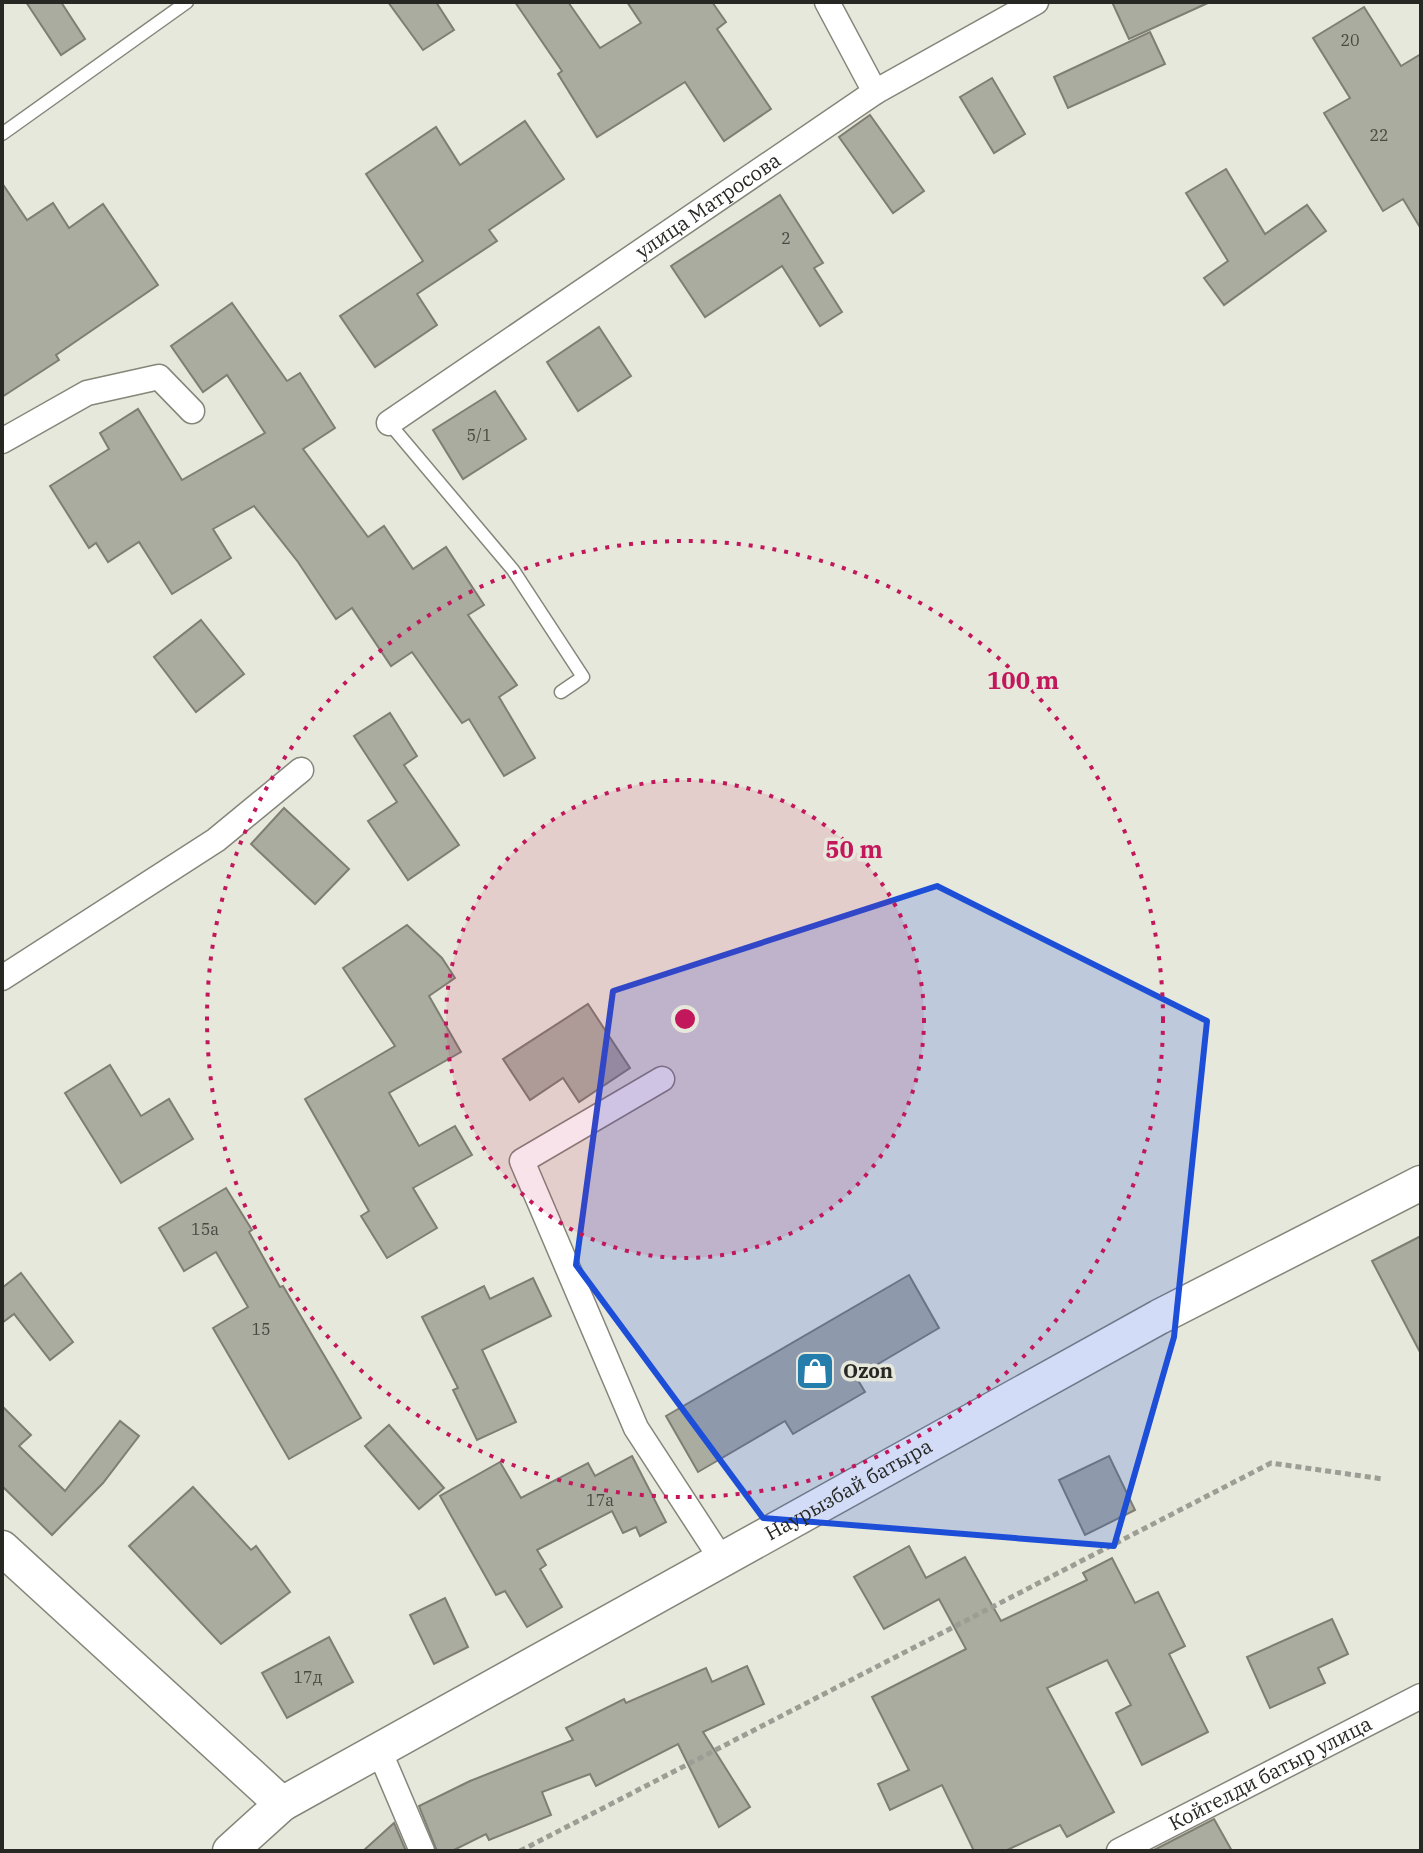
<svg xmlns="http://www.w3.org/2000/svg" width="1423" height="1853" font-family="'IBM Plex Serif',serif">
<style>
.building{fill:#abaca0;stroke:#7e7e73;stroke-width:2}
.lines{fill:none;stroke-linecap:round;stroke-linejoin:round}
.lane-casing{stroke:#85857a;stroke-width:15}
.street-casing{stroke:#85857a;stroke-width:27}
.secondary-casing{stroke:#85857a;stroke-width:37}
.path{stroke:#9c9d94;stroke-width:5;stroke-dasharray:6 4;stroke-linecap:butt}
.lane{stroke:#fff;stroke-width:12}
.street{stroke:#fff;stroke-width:24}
.secondary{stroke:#fff;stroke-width:34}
.marked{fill:#1d4ed8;fill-opacity:0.2;stroke:#1d4ed8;stroke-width:6;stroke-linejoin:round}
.ring{fill:none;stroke:#c2185b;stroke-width:4;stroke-dasharray:4 8}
.labels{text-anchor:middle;stroke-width:7;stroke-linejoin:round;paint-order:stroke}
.number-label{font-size:16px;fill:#484942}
.street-label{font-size:20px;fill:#272823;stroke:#e7e8dc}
.poi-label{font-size:20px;font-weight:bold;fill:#272823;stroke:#e7e8dc;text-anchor:start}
.centre{fill:#c2185b;stroke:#e7e8dc;stroke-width:4}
.ring-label{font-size:24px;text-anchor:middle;font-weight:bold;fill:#c2185b;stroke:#e7e8dc;stroke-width:7;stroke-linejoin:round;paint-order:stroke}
</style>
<rect width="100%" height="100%" fill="#e7e8dc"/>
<!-- building -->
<g class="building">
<path d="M26 2H61L85 39 61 55Z"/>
<path d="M388 2H436L454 30 423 50Z"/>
<path d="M515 2H568L600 48 641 23 627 2H712L726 22 717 29 771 109 724 141 685 82 597 137 558 74 562 71Z"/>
<path d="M1112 2H1210L1129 39Z"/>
<path d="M1364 7 1401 66 1421 54V229L1403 199 1383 211 1324 113 1350 98 1313 38Z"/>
<path d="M1150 32 1165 64 1068 108 1054 77Z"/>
<path d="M992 78 1025 134 994 153 960 97Z"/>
<path d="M870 115 924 191 893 213 839 137Z"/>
<path d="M525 121 564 179 489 230 497 241 417 294 437 325 375 367 340 316 423 261 366 174 436 127 460 165Z"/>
<path d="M1226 169 1265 234 1307 205 1326 231 1224 305 1204 278 1228 261 1186 193Z"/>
<path d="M2 183 27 220 53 203 69 228 103 204 158 285 56 355 59 360 2 397Z"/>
<path d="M780 195 823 263 814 268 842 312 820 326 782 266 705 317 671 266Z"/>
<path d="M232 303 287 381 300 373 335 428 303 449 368 537 384 526 413 569 446 547 484 605 468 615 517 685 499 697 535 758 504 776 469 719 462 723 412 652 391 666 352 608 336 619 298 562 254 506 213 529 231 558 172 594 139 542 108 562 96 543 89 548 50 486 109 449 100 433 138 409 182 480 265 433 227 375 203 392 171 346Z"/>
<path d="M599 327 631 376 578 411 547 362Z"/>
<path d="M495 391 526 439 463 479 433 430Z"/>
<path d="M201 620 244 674 196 712 154 657Z"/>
<path d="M390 713 417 756 404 765 459 845 408 880 368 821 397 802 354 736Z"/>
<path d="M284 808 349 869 315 904 251 844Z"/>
<path d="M407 925 442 958 455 978 429 996 461 1052 389 1093 419 1146 455 1126 472 1155 413 1188 437 1228 387 1258 361 1216 369 1211 305 1099 395 1046 343 968Z"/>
<path d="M588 1004 630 1068 579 1102 563 1078 530 1100 503 1059Z"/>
<path d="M110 1065 141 1116 169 1099 193 1139 121 1183 65 1093Z"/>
<path d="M226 1188 252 1230 249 1232 280 1287 283 1286 361 1418 289 1459 213 1328 248 1307 216 1252 184 1271 159 1228Z"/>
<path d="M1421 1236V1354L1372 1261Z"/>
<path d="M21 1273 73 1342 50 1360 14 1314 2 1323V1288Z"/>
<path d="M909 1275 939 1328 856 1377 865 1392 793 1434 785 1421 698 1472 666 1416Z"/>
<path d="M533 1278 551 1316 482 1350 516 1422 477 1440 453 1390 458 1388 422 1317 484 1286 490 1299Z"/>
<path d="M2 1406 31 1435 19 1446 65 1491 120 1421 139 1436 103 1483 52 1535 2 1486Z"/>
<path d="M389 1425 444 1488 419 1509 365 1446Z"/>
<path d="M632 1456 666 1522 640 1536 636 1527 623 1533 612 1511 537 1550 546 1565 540 1569 562 1607 527 1627 505 1591 496 1595 440 1496 500 1462 521 1498 588 1463 595 1476Z"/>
<path d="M1109 1456 1135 1510 1085 1535 1059 1480Z"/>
<path d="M193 1487 251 1550 256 1546 290 1592 221 1644 129 1546Z"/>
<path d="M909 1546 926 1578 965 1557 1001 1621 1087 1580 1083 1573 1112 1558 1135 1603 1158 1592 1185 1646 1169 1654 1208 1732 1142 1765 1116 1713 1131 1705 1107 1660 1047 1688 1114 1812 1067 1837 1060 1825 1005 1851H974L942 1785 890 1810 878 1784 909 1770 872 1697 966 1649 939 1599 884 1629 854 1577Z"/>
<path d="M445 1598 468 1647 434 1664 410 1615Z"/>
<path d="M1332 1619 1348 1654 1318 1668 1325 1683 1270 1708 1247 1657Z"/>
<path d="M329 1637 353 1682 287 1718 262 1673Z"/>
<path d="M747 1666 764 1704 703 1732 750 1807 719 1827 678 1744 596 1786 590 1774 542 1792 551 1815 489 1840 486 1834 452 1851H437L419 1806 470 1781 573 1740 566 1728 624 1699 626 1703 706 1668 712 1682Z"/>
<path d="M1214 1819 1232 1851H1152L1158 1848Z"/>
<path d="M394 1823 406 1851H363Z"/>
</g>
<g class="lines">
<!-- lane casing -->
<g class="lane-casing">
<g id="lane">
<path d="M2 134 187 2"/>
<path d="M389 423 513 570 583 677 561 692"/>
</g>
</g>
<!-- street casing -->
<g class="street-casing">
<g id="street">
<path d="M827 2 875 92"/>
<path id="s1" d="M389 423 875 92 1036 2"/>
<path d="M2 441 87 393 159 377 192 411"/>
<path d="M2 978 216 840 301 770"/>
<path d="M662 1079 522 1161 636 1428 722 1560"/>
<path d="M379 1750 422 1851"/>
<path id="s2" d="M1119 1851 1421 1696"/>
</g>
</g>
<!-- secondary casing -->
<g class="secondary-casing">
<g id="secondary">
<path d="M2 1548 282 1804"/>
<path id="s3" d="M230 1851 282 1804 1159 1317 1421 1183"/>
</g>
</g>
<!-- path -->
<path class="path" d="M520 1851 1271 1463 1383 1479"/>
<!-- lane -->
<use href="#lane" class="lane"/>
<!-- street -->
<use href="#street" class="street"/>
<!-- secondary -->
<use href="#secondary" class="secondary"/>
</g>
<!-- marked area -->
<path class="marked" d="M937 886 1207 1021 1174 1337 1114 1546 763 1518 576 1265 613 991Z"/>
<!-- distance rings -->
<circle cx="685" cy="1019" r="239" fill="#c2185b" fill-opacity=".12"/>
<g class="ring">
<circle cx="685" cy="1019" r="239"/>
<circle cx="685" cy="1019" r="478"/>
</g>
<!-- icons -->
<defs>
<g id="shop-square" transform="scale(2)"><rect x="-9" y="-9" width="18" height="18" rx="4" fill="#257dac" stroke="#e7e8dc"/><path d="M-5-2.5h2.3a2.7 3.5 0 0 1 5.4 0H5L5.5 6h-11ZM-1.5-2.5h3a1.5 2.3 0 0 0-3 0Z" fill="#fff"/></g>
</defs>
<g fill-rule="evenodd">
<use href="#shop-square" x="815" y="1371"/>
</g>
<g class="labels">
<!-- number labels -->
<g class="number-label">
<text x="1350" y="46">20</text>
<text x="1379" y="141">22</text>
<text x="786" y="244">2</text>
<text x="479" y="441">5/1</text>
<text x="205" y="1235">15а</text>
<text x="261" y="1335">15</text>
<text x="600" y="1506">17а</text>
<text x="308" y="1683">17д</text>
</g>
<!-- street labels -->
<g class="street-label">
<text dy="7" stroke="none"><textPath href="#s1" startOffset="386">улица Матросова</textPath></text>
<text dy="7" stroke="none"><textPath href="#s3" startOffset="718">Наурызбай батыра</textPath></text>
<text dy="7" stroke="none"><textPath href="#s2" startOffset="170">Койгелди батыр улица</textPath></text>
</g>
<!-- poi labels -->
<g class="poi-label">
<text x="843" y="1378">Ozon</text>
</g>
</g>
<circle cx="685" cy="1019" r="12" class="centre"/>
<g class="ring-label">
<text x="1023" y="689">100 m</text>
<text x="854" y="858">50 m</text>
</g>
<!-- border -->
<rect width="1423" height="1853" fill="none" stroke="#272823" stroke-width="8"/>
</svg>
